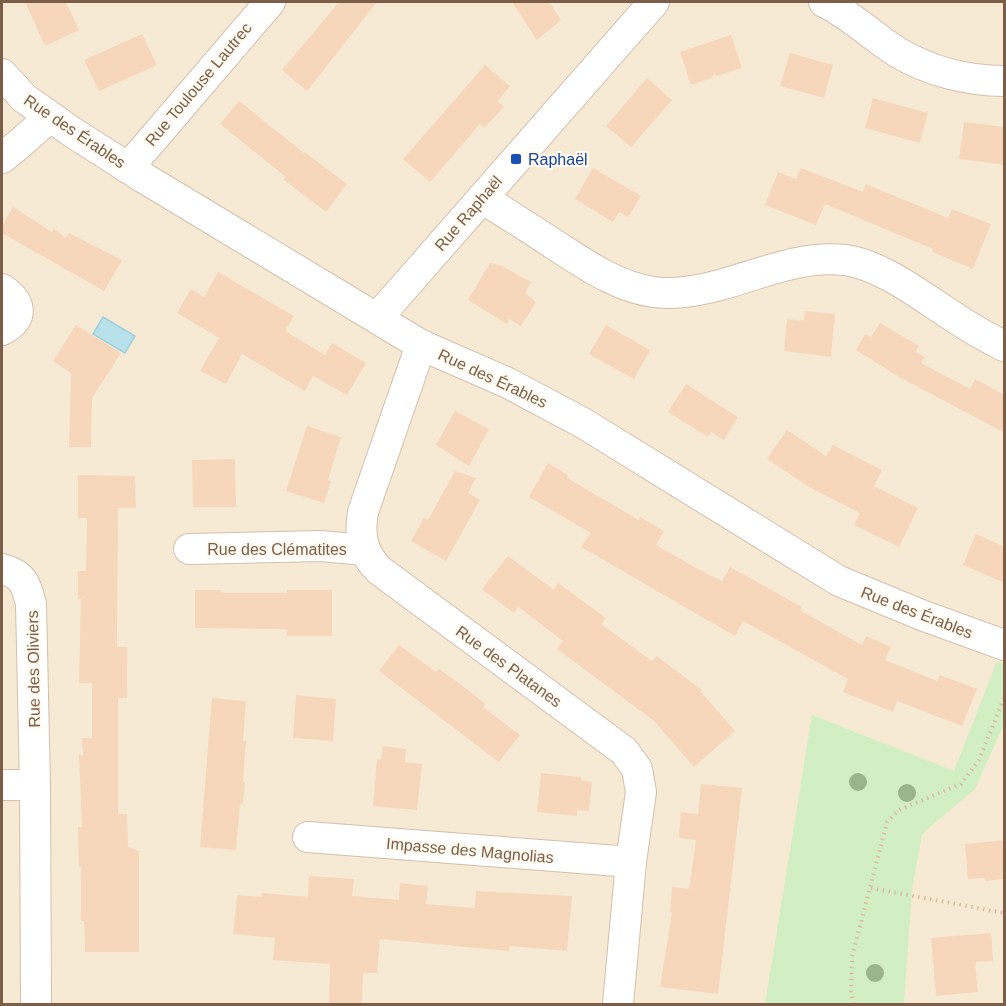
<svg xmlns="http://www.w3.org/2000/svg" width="1006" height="1006" font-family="Helvetica,sans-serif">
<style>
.residential{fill:#f7ead5}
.green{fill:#d2efc3}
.water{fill:#b9e1eb;stroke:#9ed0de;stroke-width:1.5}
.building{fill:#f7d7bc}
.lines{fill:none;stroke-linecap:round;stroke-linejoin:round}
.minor-casing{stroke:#d3bfab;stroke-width:32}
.path{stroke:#ddbb9e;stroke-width:4;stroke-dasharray:1.5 4.5;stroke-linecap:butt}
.minor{stroke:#fff;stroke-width:30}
.tree{fill:#9bb489}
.transit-dot{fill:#1a4fb4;stroke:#fffaf0;stroke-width:2}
.labels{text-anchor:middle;stroke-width:4.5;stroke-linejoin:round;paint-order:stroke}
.street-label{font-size:16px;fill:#7c5e48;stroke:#fffaf0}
.transit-label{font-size:16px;fill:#164399;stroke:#fffaf0;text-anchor:start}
</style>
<rect width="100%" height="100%" fill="#fff7e7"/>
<!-- residential -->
<rect class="residential" x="2" y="2" width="1002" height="1002"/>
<!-- green -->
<path class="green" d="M997 661 1004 664V724L975 789 922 834 912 890 904 1004H765L812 715 954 771Z"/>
<!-- water -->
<path class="water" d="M103 317 135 336 125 353 93 334Z"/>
<!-- building -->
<g class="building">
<path d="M25 2H66L79 30 45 46Z"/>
<path d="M339 2H377L307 91 282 70Z"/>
<path d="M512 2H549L561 20 537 40Z"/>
<path d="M142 34 157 65 99 91 84 60Z"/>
<path d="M731 35 742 68 718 76 714 74 712 78 691 85 680 52Z"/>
<path d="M790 53 833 65 824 98 780 86Z"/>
<path d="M485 65 510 86 498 101 504 107 484 128 480 124 430 182 403 159Z"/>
<path d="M647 78 672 100 631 147 606 126Z"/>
<path d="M873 98 928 113 920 143 865 128Z"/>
<path d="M239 101 304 153 305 152 347 184 326 212 284 180 286 177 220 124Z"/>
<path d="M964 122 1005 127V165L959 159Z"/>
<path d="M593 168 641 196 628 217 619 212 613 222 575 199Z"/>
<path d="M801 168 863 192 866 184 948 218 952 209 991 224 973 269 932 252 933 249 825 204 816 225 765 205 778 172 796 179Z"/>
<path d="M13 207 52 232 54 229 66 238 69 233 122 260 104 291 2 233V226Z"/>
<path d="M490 263 502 266 531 282 525 293 536 302 521 326 509 319 507 324 468 300Z"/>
<path d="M218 272 294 316 285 331 325 355 332 343 366 363 347 395 313 376 305 391 242 354 226 384 200 371 219 338 177 313 191 289 204 297Z"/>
<path d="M805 311 835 314 831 357 784 351 787 319 804 321Z"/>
<path d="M880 323 919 346 916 352 925 357 921 363 970 389 975 379 1005 395V433L899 377 856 350 865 334 871 337Z"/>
<path d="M76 325 121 353 92 398 91 447H69L71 373 53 361Z"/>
<path d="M606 325 650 350 634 379 589 354Z"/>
<path d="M686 384 738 417 724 440 711 432 708 437 668 412Z"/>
<path d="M455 411 489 429 469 466 436 445Z"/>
<path d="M307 426 341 437 328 480 331 481 324 503 286 491Z"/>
<path d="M787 430 826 456 833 445 882 470 874 486 918 508 899 547 854 525 860 513 809 487 767 459Z"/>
<path d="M235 459 236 507H193L192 460Z"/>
<path d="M548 463 568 475 567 478 639 520 640 517 664 531 656 545 696 568 722 581 730 567 802 607 801 611 862 645 866 636 891 647 885 660 937 681 940 675 977 689 962 726 897 701 893 712 843 692 848 679 743 621 735 636 581 547 591 533 529 497Z"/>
<path d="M455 471 476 478 468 493 480 500 446 561 411 541 424 518 428 520Z"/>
<path d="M78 475 135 476 136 508H118L117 647H127V698H118V814H127L128 847 139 851V952H85L84 921H81V867H79L78 827H82L79 755H83L82 738H92V683H79L81 599H78V571H86L87 518H78Z"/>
<path d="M976 534 1005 547V583L963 565Z"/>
<path d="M508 556 554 590 558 583 606 618 601 624 652 661 657 656 702 690 701 692 735 731 694 767 654 721 557 649 563 641 518 607 514 613 482 589Z"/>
<path d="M195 590H221V593H287V590H332V636H287V629L195 628Z"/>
<path d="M399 645 436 672 439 669 456 681 486 704 483 707 520 735 499 762 379 671Z"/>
<path d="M296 695 336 699 333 741 293 738Z"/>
<path d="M212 698 246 701 243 741H246L243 782H245L243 804H240L236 850 200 847Z"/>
<path d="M383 746 406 749 405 762 422 764 417 810 373 806 377 759 381 760Z"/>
<path d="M541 773 581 777V780L592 782 589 811 577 810V816L537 812Z"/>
<path d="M701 784 742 788 718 994 660 987 672 913 670 912 672 887 689 889 696 840 679 838 681 812 698 814Z"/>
<path d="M1005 840V879L985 881 984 878 968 879 965 844Z"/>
<path d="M309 876 354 879 352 896 399 900 400 883 428 886 426 904 475 908 476 891 572 896 567 951 510 946 509 951 380 939 377 973H363L362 1005H329L330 964 273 960 275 938 233 934 237 895 262 897V893L308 897Z"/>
<path d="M991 933 993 961 975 962 978 992 936 996 931 938Z"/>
</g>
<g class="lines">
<!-- minor casing -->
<g class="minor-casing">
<g id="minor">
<path d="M824 2C851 15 872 36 897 52 929 71 967 81 1004 81"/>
<path d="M2 74 24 98 72 132 144 178 421 345 508 383 583 423 839 581 924 616 1004 645"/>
<path d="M2 158 18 145 50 117"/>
<path d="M128 168 270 2"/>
<path d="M482 198C507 214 531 229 555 245 585 264 617 287 653 292 676 295 698 291 720 285 761 274 801 255 845 260 883 265 925 299 957 319 972 329 988 338 1004 346"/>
<path d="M2 289C21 302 25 318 2 330"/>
<path d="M378 317 654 2"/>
<path d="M421 345 363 512C359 535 362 553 379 570L624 751 637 769 641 792 631 862 618 1004"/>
<path d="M189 549 321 546 365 550"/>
<path d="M2 569C23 575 26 583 31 604L35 785 36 1004"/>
<path d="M2 785H35"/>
<path d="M308 837 631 862"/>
</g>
</g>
<!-- path -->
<g class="path">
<path d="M871 888 1004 913"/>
<path d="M853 1004 851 994 852 957 887 822 899 810 961 784 979 760 1004 698"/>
</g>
<!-- minor -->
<use href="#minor" class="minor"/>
</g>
<!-- trees -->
<g class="tree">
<circle cx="858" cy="782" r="9"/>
<circle cx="907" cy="793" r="9"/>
<circle cx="875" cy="973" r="9"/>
</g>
<!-- markers -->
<rect class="transit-dot" x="510" y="153" width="12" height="12" rx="3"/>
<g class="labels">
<!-- street labels -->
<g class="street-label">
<text transform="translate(198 84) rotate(-50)" y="6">Rue Toulouse Lautrec</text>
<text transform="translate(75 131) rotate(34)" y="6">Rue des Érables</text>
<text transform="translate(468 213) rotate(-49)" y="6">Rue Raphaël</text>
<text transform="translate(493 378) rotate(25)" y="6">Rue des Érables</text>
<text x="277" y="555">Rue des Clématites</text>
<text transform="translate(917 612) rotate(21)" y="6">Rue des Érables</text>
<text transform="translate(509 666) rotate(36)" y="6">Rue des Platanes</text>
<text transform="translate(33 669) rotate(-91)" y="6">Rue des Oliviers</text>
<text transform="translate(470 850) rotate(5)" y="6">Impasse des Magnolias</text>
</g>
<!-- transit labels -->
<g class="transit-label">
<text x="528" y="165">Raphaël</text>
</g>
</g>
<!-- border -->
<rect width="1006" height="1006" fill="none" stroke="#7c5e48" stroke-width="6"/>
</svg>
